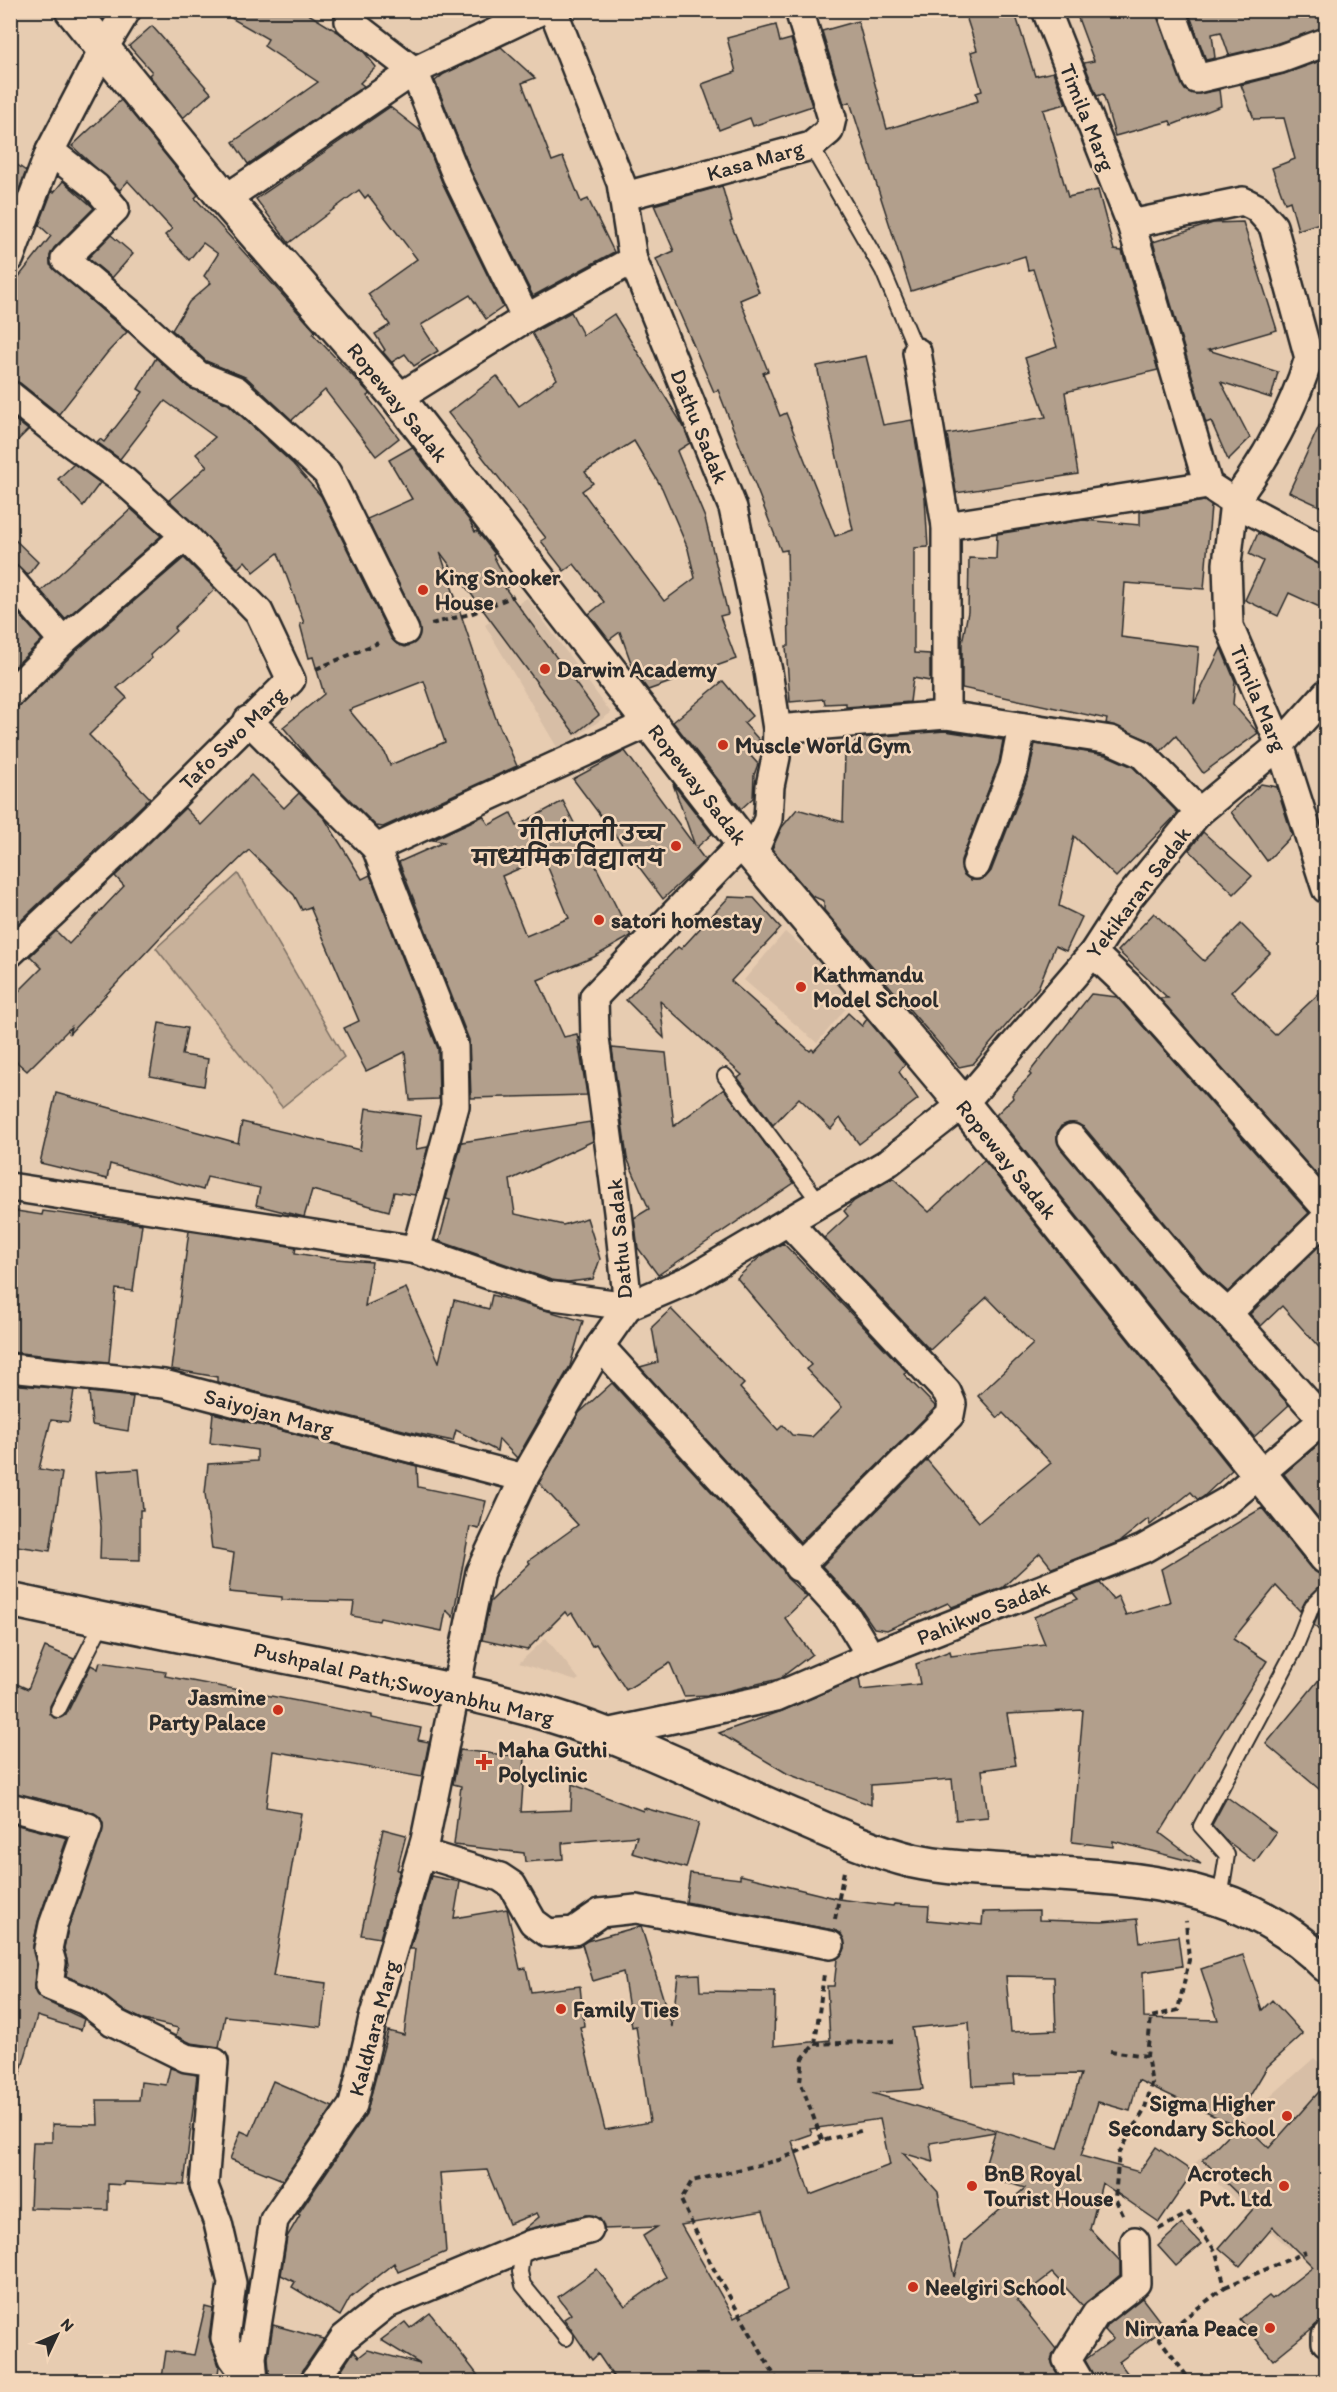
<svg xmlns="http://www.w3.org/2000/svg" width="1337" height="2392" font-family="Itim,'Playpen Sans Deva',sans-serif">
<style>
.built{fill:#d7bea6}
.green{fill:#c8b19a;stroke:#7a6e62;stroke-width:1.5}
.building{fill:#b29f8c;stroke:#2b2b2b;stroke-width:1.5;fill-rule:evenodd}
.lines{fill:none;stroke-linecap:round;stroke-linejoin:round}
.lane-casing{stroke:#2b2b2b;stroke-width:18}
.street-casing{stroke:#2b2b2b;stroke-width:32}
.secondary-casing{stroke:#2b2b2b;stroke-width:38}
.path{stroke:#2b2b2b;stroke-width:4;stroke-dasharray:6 4.5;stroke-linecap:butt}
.lane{stroke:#f3d6b9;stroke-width:14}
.street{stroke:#f3d6b9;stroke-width:27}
.secondary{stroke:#f3d6b9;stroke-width:33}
.poi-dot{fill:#c8321e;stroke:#f3d6b9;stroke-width:2}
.labels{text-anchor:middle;stroke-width:5;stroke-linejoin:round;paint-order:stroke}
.street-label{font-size:22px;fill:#2b2b2b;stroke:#f3d6b9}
.poi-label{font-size:22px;font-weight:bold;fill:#2b2b2b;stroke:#f3d6b9;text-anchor:start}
</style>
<rect width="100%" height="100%" fill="#e7ccb1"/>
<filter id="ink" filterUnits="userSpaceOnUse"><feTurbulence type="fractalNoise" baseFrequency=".0167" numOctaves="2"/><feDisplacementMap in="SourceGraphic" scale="12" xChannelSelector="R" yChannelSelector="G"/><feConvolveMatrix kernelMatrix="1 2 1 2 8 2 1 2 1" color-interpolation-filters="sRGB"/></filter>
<g filter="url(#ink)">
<!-- built -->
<g class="built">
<path d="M527 598 611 713 558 749 485 625Z"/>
<path d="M785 932 858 994 817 1043 744 980Z"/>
<path d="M546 1638 579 1679 576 1681 519 1663Z"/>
<path d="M1314 2058 1326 2069V2207L1290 2249 1195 2163Z"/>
</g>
<!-- green -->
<path class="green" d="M238 874 344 1057 282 1107 156 948Z"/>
<!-- building -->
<g class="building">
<path d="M217 10H302L338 32 364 52 376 67 360 83 364 86 248 164 233 142 318 82 264 46 268 39Z"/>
<path d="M964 10H1014L1035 76 1053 72 1066 104 1043 110 1068 197 1098 190 1114 250 1122 251 1158 370 1065 392 1078 474 956 493 947 434 1046 417 1025 358 1057 347 1033 269 1028 270 1025 256 911 291 850 102 844 104 822 31 858 21 887 129 978 101 976 93 982 91 971 52 977 50Z"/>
<path d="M1075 10H1156L1185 90 1199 94 1219 90 1221 106 1172 125 1170 121 1115 136 1103 94 1097 96 1084 63 1094 61Z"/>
<path d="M1188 10H1326V27L1275 44 1229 55 1221 32 1212 34 1215 58 1206 60Z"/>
<path d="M776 25 780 42 791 39 812 106 753 126 750 118 719 130 702 84 736 72 727 38Z"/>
<path d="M152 26 211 93 183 118 149 75 152 72 129 46Z"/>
<path d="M501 47 535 78 522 83 552 161 563 157 581 202 588 199 614 252 533 296 470 169 435 81 444 74Z"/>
<path d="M1326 59V221L1298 230 1290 201 1285 203 1272 168 1295 159 1284 118 1254 119 1241 85 1284 74Z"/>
<path d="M121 100 198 195 195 198 315 331 313 334 370 394 367 396 399 438 376 456 325 390 292 420 247 378 206 361 172 330 189 302 211 283 204 276 218 254 203 243 189 260 165 235 172 229 128 181 120 190 72 146Z"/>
<path d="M390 107 422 132 442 182 503 307 486 319 470 295 421 325 438 351 414 366 405 354 392 362 393 364 383 352 385 350 375 334 390 325 368 294 417 259 368 195 365 198 359 190 289 243 256 199Z"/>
<path d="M10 160 26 171 14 203 10 200Z"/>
<path d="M63 181 94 208 54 248 50 256V265L127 332 107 353 59 414 20 383 10 380V288L51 236 39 225 52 191 54 192Z"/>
<path d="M722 186 732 221 730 222 759 292 740 300 768 371 763 373 780 416 786 413 835 536 853 530 817 366 866 356 883 425 912 420 925 498 928 547 914 548V653L930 654V681L913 678 910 702 846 707V703L825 704 824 699 790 702 786 646H789L787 550 781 551 718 390 714 392 656 259 674 251 654 205Z"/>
<path d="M1243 222 1277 330 1208 350 1278 372 1271 398 1221 382 1250 438 1228 460 1211 421 1206 423 1205 420 1153 242 1213 223Z"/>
<path d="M111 235 133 254 112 278 88 258Z"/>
<path d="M571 312 583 335 614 314 684 427 690 443 677 451 705 518 728 614 720 616 736 659 648 690 634 671 620 632 609 640 589 614 604 602 574 564 564 571 541 541 546 538 448 413 497 376 519 406 557 379 532 333ZM634 441 662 488 688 549 695 578 664 601 582 491 593 483 585 472Z"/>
<path d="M156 358 188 387 228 404 293 464 321 496 391 638 397 644 405 647 418 639 419 625 367 519 412 499 389 460 412 447 469 520 475 532 477 531 495 554 493 555 509 586 505 588 599 715 575 734 440 552 495 716 517 766 383 827 376 826 313 763 283 727 324 694 313 657 309 658 300 624 304 623 278 553 254 572 245 561 238 568 169 500 207 466 196 454 215 437 165 401 120 459 97 442 100 439 104 442 143 392 138 389ZM424 681 445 742 390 765 385 753 349 710Z"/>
<path d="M1326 411V509L1289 492Z"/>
<path d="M10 416 28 430 10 448Z"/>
<path d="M74 464 100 483 83 506 58 479Z"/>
<path d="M1204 501 1211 506 1204 589 1125 583 1121 637 1199 647 1194 704 1221 648 1235 681 1233 704 1258 733 1203 773 1176 736 1161 751 1148 740 1106 723 1107 719 962 688V643L968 612 969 558 996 559 997 534 1083 520 1140 525V512Z"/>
<path d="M131 509 161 536 65 619 41 591Z"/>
<path d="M1258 533 1326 567V610L1289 593 1278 616 1245 600 1263 561 1249 554Z"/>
<path d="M10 535 38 562 28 575 16 564H10Z"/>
<path d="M184 558 215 589 174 628 176 631 150 655 152 658 117 688 127 698 89 735 150 798 10 931V709L21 705 74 653Z"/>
<path d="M10 604 42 640 10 671Z"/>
<path d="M723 681 752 716 744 723 761 742 749 754 758 764 754 775 753 798 741 809 673 722Z"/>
<path d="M945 731 1003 740 999 763 961 860 963 874 971 880 985 878 991 871 1029 773 1035 744 1106 755 1133 767 1178 813 1116 877 1074 836 1059 906 1082 917 1066 951 1055 946 1038 988 973 1064 959 1067 824 910V901L812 896 772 849 782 827 797 809 843 822 845 754 859 738Z"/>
<path d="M625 751 695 846 673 784 712 834 696 848 705 860 663 899 573 779Z"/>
<path d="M251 775 284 808 299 793 325 819 362 879 370 875 438 1049 439 1099 410 1100 405 1052 366 1071 344 1028 359 1021 310 907 302 910 294 895 249 850 166 931 69 1034 71 1027 27 1071 10 1056V1000L42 968 30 956 56 931 69 944 124 886 115 876 185 808 201 825Z"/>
<path d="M1261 784 1277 787 1292 835 1267 861 1231 812Z"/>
<path d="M563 801 631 936 594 957 538 980 564 1037 577 1034 587 1095 471 1098 469 1040 399 862 444 842 432 840 483 816 489 825 511 813 517 826ZM544 858 569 918 526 936 502 876Z"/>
<path d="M1203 832 1252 876 1234 894 1189 850Z"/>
<path d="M729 897 754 898 781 928 731 981 810 1051 812 1049 814 1051 848 1013 862 1026 867 1019 905 1064 899 1072 918 1099 859 1144 840 1118 831 1129 799 1098 773 1125 738 1078 742 1075 660 1001 664 1038 626 1000 678 947 681 949Z"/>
<path d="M1154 913 1204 961 1241 924 1270 953 1231 992 1275 1035 1326 987V1185L1159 998H1168L1118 951Z"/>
<path d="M1091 994 1117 997 1309 1213 1228 1292 1203 1270 1084 1127 1069 1123 1061 1126 1057 1133 1060 1148 1180 1291 1217 1324 1289 1405 1254 1437 996 1115 1013 1098 1012 1095 1031 1075 1029 1073Z"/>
<path d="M159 1023 187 1028 182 1055 208 1059 204 1086 150 1076Z"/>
<path d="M612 1048 666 1053 674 1126 724 1089 794 1183 658 1275 638 1248 634 1218 649 1209 627 1158Z"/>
<path d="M56 1093 238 1143 242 1122 360 1150 366 1108 421 1116 416 1149 428 1147 415 1195 394 1192 389 1211 312 1190 304 1217 256 1205 260 1188 207 1177 203 1190 110 1164 107 1179 40 1163Z"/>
<path d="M590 1122 593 1141 510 1180 515 1214 563 1225 587 1218 600 1259 593 1279 568 1282 551 1280 439 1241 450 1200 446 1199 462 1142Z"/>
<path d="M984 1160 1232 1470 1202 1498 1198 1500 1191 1492 1150 1525 1148 1519 1119 1542 1052 1568 1040 1553 1002 1588 952 1607 948 1603 887 1630 874 1628 859 1606 822 1566 927 1460 979 1522 1051 1463 1003 1413 998 1418 978 1396 1033 1344 987 1297 930 1350 824 1238 848 1216 844 1211 854 1201 893 1178 929 1212Z"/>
<path d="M10 1210 42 1215 43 1211 142 1224 133 1291 116 1289 109 1362 10 1352Z"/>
<path d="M189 1231 296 1247 295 1253 325 1258 372 1262 365 1306 406 1288 439 1362 454 1300 489 1309 492 1295 583 1321 570 1366 517 1458 499 1439 497 1451 456 1430 453 1441 415 1433 217 1382V1377L171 1369Z"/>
<path d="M1326 1239V1355L1282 1306 1261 1326 1250 1314Z"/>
<path d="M783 1243 907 1372 904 1374 936 1407 800 1542 640 1367 658 1362 652 1327 671 1309 744 1384 740 1388 778 1430 783 1425 792 1435 812 1437 842 1407 806 1369 811 1365 737 1278 760 1257Z"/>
<path d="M612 1383 783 1570 787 1578 807 1597 785 1618 812 1654 779 1679 710 1695 684 1696 670 1663 626 1690 596 1644 592 1646 572 1613 568 1616 565 1612 527 1650 482 1640 490 1602 530 1563 528 1561 578 1525 539 1483 579 1413Z"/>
<path d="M10 1384 74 1390 69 1422 51 1420 39 1469 62 1473 50 1551 10 1545Z"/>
<path d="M89 1392 133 1397 128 1431 92 1425Z"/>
<path d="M213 1413 417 1466 418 1487 486 1501 479 1529 470 1527 453 1617 446 1610 442 1631 380 1618 379 1621 352 1616 354 1602 282 1600V1597L229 1592 234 1553 212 1549 205 1493 208 1464 257 1461V1450L210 1443Z"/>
<path d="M1326 1438V1528L1284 1474Z"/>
<path d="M139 1469 143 1510H140V1560L100 1559 101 1527 96 1472Z"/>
<path d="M1262 1508 1311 1569 1326 1575V1583L1320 1586 1306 1600 1300 1611 1276 1586 1233 1639 1267 1661 1160 1833 1201 1864 1113 1841V1847L1072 1842 1083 1710 1007 1714 1016 1765 982 1770 988 1817 956 1820 952 1779 871 1785V1805L788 1774 719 1733 782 1711 859 1678 861 1690 920 1684 916 1664 950 1651 951 1656 1045 1644 1034 1617 1078 1599 1073 1593 1100 1583 1113 1599 1118 1596 1126 1615 1170 1602 1161 1569Z"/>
<path d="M1326 1604V1638L1314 1625 1320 1611Z"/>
<path d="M45 1647 74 1659 50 1706V1714L54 1718 66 1715 91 1665 98 1669 100 1662 166 1672 165 1676 372 1715V1718L421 1728 418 1740 429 1742 422 1777 273 1751 266 1807 301 1813 273 1976 326 1983 321 2027 225 2016 219 2047 191 2043 176 2036 178 2028 144 2020 121 2009 92 1987 66 1976 68 1965 64 1948 68 1929 103 1824 100 1817 92 1812 10 1792V1681L28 1689Z"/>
<path d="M1326 1671V1795L1266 1744Z"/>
<path d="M460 1750 525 1757 521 1812 571 1810 572 1784 643 1811 644 1808 699 1823 686 1868 632 1853 637 1836 562 1843 563 1859 525 1862 524 1853 454 1845 461 1786 453 1784Z"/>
<path d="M1227 1797 1276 1833 1255 1862 1226 1840 1212 1825Z"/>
<path d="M10 1823 67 1838 38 1922 33 1946 36 1964 34 1990 43 2000 84 2019 81 2030 37 2016 16 2088H10Z"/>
<path d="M383 1829 406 1835 397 1870H400L380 1938 361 1935Z"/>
<path d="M690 1873 740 1879V1875L839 1899 893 1906 894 1904 929 1906 928 1920 982 1925 983 1912 1039 1911V1920L1102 1922 1137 1919 1140 1942 1178 1936 1182 1966 1143 1972 1144 2018 1218 2020 1201 1969 1243 1955 1262 2010 1272 2000 1303 2034 1267 2067 1233 2125 1138 2080 1130 2111 1098 2102 1081 2156 1139 2172 1156 2147 1193 2172 1159 2222 1102 2183 1090 2229 1120 2261V2275L1083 2306 1052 2273 1017 2300 1056 2349 1051 2360 1061 2382H617L598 2354 592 2360 564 2319 571 2314 558 2297 597 2269 625 2306 666 2277 643 2236 657 2227 604 2229 600 2219 586 2215 522 2231 539 2217 537 2213 509 2224 487 2170 440 2173 446 2252 398 2272 394 2263 350 2298 340 2316 292 2287 295 2282 281 2275 287 2237 300 2215 298 2214 366 2114 388 2031 404 2035 415 1949H410L431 1876 460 1882 454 1918 507 1909 520 1969 526 1968 531 1992 580 1986 584 2026 580 2027 605 2130 650 2122 636 2026 632 2027 623 1972 593 1981 582 1944 587 1941 641 1926 672 2027 678 1975 699 1974 700 1991 775 1992 774 2046 830 2040 827 1986H834L837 1959 845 1948 841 1933 833 1930 686 1902ZM1006 1976 1054 1977 1056 2030 1011 2032ZM969 2022 973 2086 1015 2084 1014 2075 1081 2074 1058 2149 872 2093 923 2089 912 2028ZM880 2119 890 2165 810 2195 792 2141 812 2134 810 2129ZM995 2132 982 2175 1025 2188 964 2241 954 2277 938 2192 903 2153 933 2162 930 2143ZM763 2211 787 2290 734 2318 681 2225Z"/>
<path d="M170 2068 197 2075 184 2185 125 2182 124 2185 108 2184V2210L30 2208 33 2142H52V2124L98 2125 97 2100H139L141 2082 166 2085Z"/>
<path d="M273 2081 333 2107 283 2180 230 2159 241 2131 250 2135Z"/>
<path d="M1326 2084V2317L1273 2360 1240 2319 1269 2296 1272 2299 1313 2267 1273 2227 1240 2266 1219 2248 1253 2209 1203 2160 1241 2121 1269 2148Z"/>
<path d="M1182 2224 1201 2244 1176 2266 1158 2246Z"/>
<path d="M1142 2298 1165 2328 1119 2362 1134 2382H1096L1085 2360 1113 2339 1105 2330 1108 2325Z"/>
<path d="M205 2307 213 2309 209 2337 219 2366 217 2382 162 2378 166 2351 194 2355Z"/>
<path d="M430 2313 483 2382H333L354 2351 359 2357 368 2350 420 2364 381 2340 405 2322 410 2328Z"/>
<path d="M273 2325 324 2339 301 2373 298 2382H270L268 2358Z"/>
</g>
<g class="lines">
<!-- lane casing -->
<g class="lane-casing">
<g id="lane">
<path d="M811 146 883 271 917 352"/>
<path d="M725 1076 820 1203"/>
<path d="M58 1710 103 1621"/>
<path d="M1220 1899 1227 1855 1201 1826 1294 1651 1312 1606 1326 1592"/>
<path d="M523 2247 520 2272 523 2285 566 2338"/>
</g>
</g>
<!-- street casing -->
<g class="street-casing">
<g id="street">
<path d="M353 10 349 21 414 71 456 175 526 318"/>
<path d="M553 10 621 183 633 260 733 508 768 671 777 729 776 757 770 786 768 819 753 854"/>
<path d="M1046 10 1131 224 1208 485 1234 502 1227 564 1229 626 1280 745 1326 889"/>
<path d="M1171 10 1196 79 1280 59 1326 42"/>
<path d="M50 151 96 187 115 209 65 259 131 314 198 375 236 390 327 473 405 631"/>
<path d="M625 196 811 146 829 131 832 118 799 10"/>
<path d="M225 199 414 71 542 10"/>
<path d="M1131 224 1243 201 1257 208 1273 226 1309 358C1293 410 1266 459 1234 502L1326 551"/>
<path d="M10 258 50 151 102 51 127 10"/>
<path d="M917 352 946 526V715"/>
<path d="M10 395 61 436 124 481 185 536 259 612 291 680 123 847 10 953"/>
<path d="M398 398 526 318 633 260"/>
<path d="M946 526 1208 485"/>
<path d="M10 579 63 641"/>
<path d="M10 694 63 641 185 536"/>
<path d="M248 720 376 848 454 1046 455 1106 416 1250"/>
<path d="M777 729 946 715 1111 740 1142 754 1199 812"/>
<path d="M376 848 649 723"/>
<path d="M976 865 1014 767 1022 727"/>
<path d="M1093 953 1128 986 1326 1208"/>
<path d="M1072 1138 1192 1281 1228 1313 1323 1420"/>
<path d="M10 1187 416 1250 547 1295 628 1306 691 1279 889 1162 963 1104 1093 953 1128 899 1199 812 1280 745 1326 694"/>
<path d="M788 1222 947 1392 952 1404 950 1415 798 1567"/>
<path d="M1228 1313 1326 1218"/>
<path d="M600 1346 847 1617 864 1645V1659"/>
<path d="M10 1368 164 1384 524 1478"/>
<path d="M607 1733 776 1697 864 1659 1143 1549 1229 1500 1323 1420H1326"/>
<path d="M10 1807 88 1827 53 1925 48 1949 52 1963 49 1986 86 2001 113 2022 186 2058 214 2062 204 2186 218 2223 232 2283 225 2338 233 2358 250 2382"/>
<path d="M422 1853 500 1877 512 1885 533 1922 548 1933 574 1931 600 1913 636 1909 830 1945"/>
<path d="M1326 2336V2342"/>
<path d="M254 2382 252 2357 274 2220 353 2105 372 2022 425 1840 480 1572 524 1478 600 1346 628 1306 618 1212 595 1038 594 997 743 843"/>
<path d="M314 2382 344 2338 385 2305 531 2244 589 2230"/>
<path d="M1080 2382 1067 2360 1096 2314 1136 2283 1135 2241"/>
</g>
</g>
<!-- secondary casing -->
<g class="secondary-casing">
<g id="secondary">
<path d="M72 10 225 199 398 398 743 843 963 1104 1326 1557"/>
<path d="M10 1600C128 1626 246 1648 364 1672 425 1685 487 1696 547 1714 633 1740 714 1782 796 1817 835 1834 873 1851 913 1861 945 1868 977 1869 1010 1871 1124 1878 1240 1878 1326 1965"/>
</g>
</g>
<!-- path -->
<g class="path">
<path d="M431 624 470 614 514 596"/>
<path d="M316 669 378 643"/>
<path d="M835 1919 844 1871"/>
<path d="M815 2044 893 2041"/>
<path d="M1110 2051 1147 2056"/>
<path d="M822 2140 800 2081 803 2058 815 2044 824 1974"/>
<path d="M1123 2215 1115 2198 1119 2153 1144 2111 1152 2084 1147 2056 1151 2017 1178 2010 1189 1960 1186 1921"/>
<path d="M1159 2229 1189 2213 1216 2252 1225 2287 1159 2338 1191 2382"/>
<path d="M1225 2287 1306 2252"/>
<path d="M778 2382 711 2264 681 2200 692 2181 779 2160 822 2141 864 2130"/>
</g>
<!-- lane -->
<use href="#lane" class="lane"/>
<!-- street -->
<use href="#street" class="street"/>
<!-- secondary -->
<use href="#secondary" class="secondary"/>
</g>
</g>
<!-- markers -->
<g class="poi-dot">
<circle cx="423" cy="590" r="6"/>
<circle cx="545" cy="669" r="6"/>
<circle cx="723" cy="745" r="6"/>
<circle cx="676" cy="846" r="6"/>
<circle cx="599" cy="920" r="6"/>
<circle cx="801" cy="987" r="6"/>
<circle cx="278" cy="1710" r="6"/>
<path d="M481 1753h6v6h6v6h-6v6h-6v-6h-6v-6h6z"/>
<circle cx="561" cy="2009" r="6"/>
<circle cx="1287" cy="2116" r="6"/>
<circle cx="972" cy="2186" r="6"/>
<circle cx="1284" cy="2186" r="6"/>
<circle cx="913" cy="2287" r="6"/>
<circle cx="1270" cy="2328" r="6"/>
</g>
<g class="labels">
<!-- street labels -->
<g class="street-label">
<text transform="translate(1088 117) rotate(68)" y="8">Timila Marg</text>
<text transform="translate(755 160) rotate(-16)" y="8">Kasa Marg</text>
<text transform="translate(398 402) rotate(51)" y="8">Ropeway Sadak</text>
<text transform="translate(700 426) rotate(68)" y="8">Dathu Sadak</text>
<text transform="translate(1259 698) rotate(67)" y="8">Timila Marg</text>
<text transform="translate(232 738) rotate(-44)" y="8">Tafo Swo Marg</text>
<text transform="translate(698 784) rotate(52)" y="8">Ropeway Sadak</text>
<text transform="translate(1138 892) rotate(-53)" y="8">Yekikaran Sadak</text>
<text transform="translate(1007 1159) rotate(51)" y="8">Ropeway Sadak</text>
<text transform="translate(619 1239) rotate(-95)" y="8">Dathu Sadak</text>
<text transform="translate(269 1412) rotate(15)" y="8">Saiyojan Marg</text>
<text transform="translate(983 1612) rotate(-22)" y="8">Pahikwo Sadak</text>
<text transform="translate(404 1683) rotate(13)" y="8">Pushpalal Path;Swoyanbhu Marg</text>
<text transform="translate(373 2028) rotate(-75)" y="8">Kaldhara Marg</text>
</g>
<!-- poi labels -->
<g class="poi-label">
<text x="435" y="585">King Snooker<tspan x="435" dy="25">House</tspan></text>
<text x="557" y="677">Darwin Academy</text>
<text x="735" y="753">Muscle World Gym</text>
<text x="664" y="841" text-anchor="end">गीतांजली उच्च<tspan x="664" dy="25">माध्यमिक विद्यालय</tspan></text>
<text x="611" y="928">satori homestay</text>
<text x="813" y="982">Kathmandu<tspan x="813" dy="25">Model School</tspan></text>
<text x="266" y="1705" text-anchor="end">Jasmine<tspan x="266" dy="25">Party Palace</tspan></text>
<text x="498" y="1757">Maha Guthi<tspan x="498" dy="25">Polyclinic</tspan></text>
<text x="573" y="2017">Family Ties</text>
<text x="1275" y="2111" text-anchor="end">Sigma Higher<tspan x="1275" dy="25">Secondary School</tspan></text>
<text x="984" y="2181">BnB Royal<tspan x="984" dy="25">Tourist House</tspan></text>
<text x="1272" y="2181" text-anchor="end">Acrotech<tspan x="1272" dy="25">Pvt. Ltd</tspan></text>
<text x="925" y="2295">Neelgiri School</text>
<text x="1258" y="2336" text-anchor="end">Nirvana Peace</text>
</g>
</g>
<!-- margin -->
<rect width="1337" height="2392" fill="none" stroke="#f3d6b9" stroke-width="36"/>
<rect x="18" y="18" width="1301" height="2356" fill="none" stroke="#2b2b2b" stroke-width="2" filter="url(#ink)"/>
<!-- north arrow -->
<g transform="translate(57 2335) rotate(46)" stroke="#f3d6b9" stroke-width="4.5" paint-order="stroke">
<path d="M0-4.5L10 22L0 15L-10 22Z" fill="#2b2b2b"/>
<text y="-9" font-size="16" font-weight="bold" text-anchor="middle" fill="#2b2b2b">N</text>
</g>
</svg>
